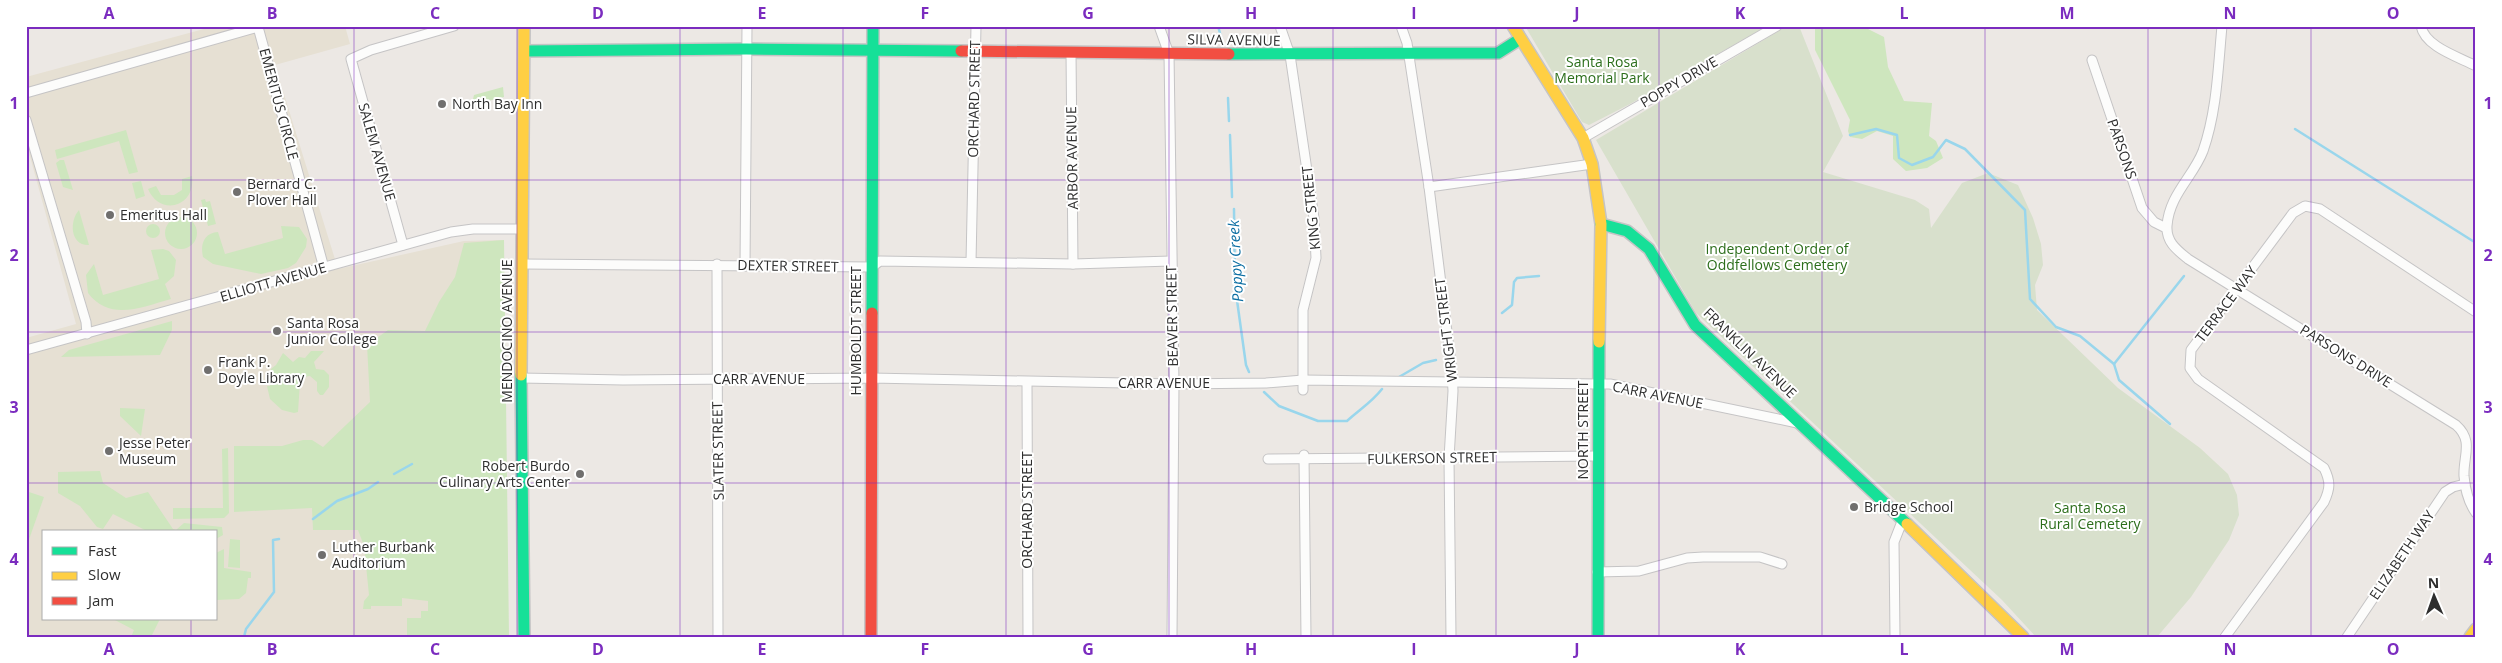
<svg xmlns="http://www.w3.org/2000/svg" width="2502" height="663" font-family="'Open Sans',sans-serif">
<style>
.education{fill:#e6e0d3;fill-rule:evenodd}
.green{fill:#cee6be}
.cemetery{fill:#d8e0cc}
.lines{fill:none;stroke-linecap:round;stroke-linejoin:round}
.stream{stroke:#99d6ec;stroke-width:2.5}
.street-casing{stroke:#c5c4c5;stroke-width:11}
.fast-casing{stroke:#c5c4c5;stroke-width:14}
.slow-casing{stroke:#c5c4c5;stroke-width:14}
.jam-casing{stroke:#c5c4c5;stroke-width:14}
.street{stroke:#fcfcfb;stroke-width:9}
.fast{stroke:#16e098;stroke-width:11}
.slow{stroke:#ffcf43;stroke-width:11}
.jam{stroke:#f24e42;stroke-width:11}
.grid{fill:none;stroke:#7b2cbf;stroke-width:1;stroke-opacity:0.55}
.poi-dot{fill:#706f6e;stroke:#fff;stroke-width:2}
.labels{text-anchor:middle;stroke-width:4;stroke-linejoin:round;paint-order:stroke}
.street-label{font-size:14px;fill:#2e2e2e;stroke:#fff}
.park-label{font-size:14px;fill:#2c6e1b;stroke:#fff}
.poi-label{font-size:14px;fill:#2e2e2e;stroke:#fff;text-anchor:start}
.water-label{font-size:15px;font-style:italic;fill:#0d6fa3;stroke:#fff}
.neatline{fill:none;stroke:#7b2cbf;stroke-width:2}
.grid-label{font-size:16px;text-anchor:middle;font-weight:bold;fill:#7b2cbf}
</style>
<rect width="100%" height="100%" fill="#ece8e4"/>
<!-- education -->
<path class="education" d="M215 26H345L350 44 275 65 338 269 464 241 502 240 507 637H26V338L76 324 26 142V77ZM44 532H216V619H44Z"/>
<!-- green -->
<g class="green">
<path d="M1823 26H1862L1884 37 1888 67 1904 101 1932 103 1929 136 1936 141 1943 158 1927 168 1906 171 1893 159V136L1877 131 1862 139 1850 137 1848 131 1850 120 1815 50V29Z"/>
<path d="M503 87 504 97 476 104 473 99 474 95Z"/>
<path d="M126 130 138 172 129 174 119 141 57 159 55 150Z"/>
<path d="M60 160H64L73 190 63 187 56 163Z"/>
<path d="M192 176C196 207 160 217 148 189L156 186 161 195H174L182 190V179Z"/>
<path d="M141 181 145 196 136 199 132 183Z"/>
<path d="M205 199 206 202 210 201 216 224 208 226 201 200Z"/>
<path d="M79 210 89 245C70 246 69 221 79 210Z"/>
<circle cx="181" cy="233" r="16"/>
<circle cx="153" cy="231" r="7"/>
<path d="M281 226 299 227 307 239 306 247 296 263 288 268 261 274 213 264 203 257C200 244 204 233 218 232L225 254 283 238Z"/>
<path d="M504 240 509 637H407V618H421V611H428V601L402 598V606H371V609H363L364 601 369 595 364 546 358 530H313L312 508 234 512V446H282L303 440H312L323 447 370 402 367 345 388 330 425 331 439 302 455 277 464 243Z"/>
<path d="M163 249 169 251 176 260 174 276 165 284 171 299C142 307 110 322 88 293L86 275 94 264 103 295 159 279 151 250Z"/>
<path d="M172 321V330L160 355 61 357 69 350Z"/>
<path d="M311 351H324L314 362 316 369 324 370 329 375V387L323 395H320L317 391V382L310 376 304 377 300 382 298 412 294 413 282 410 270 399 267 386H270L271 369 276 365 283 353 293 362 299 357 305 358Z"/>
<path d="M120 408 145 409 141 436 120 416Z"/>
<path d="M228 448 229 513 224 518 173 519V508H223L222 449Z"/>
<path d="M100 471 103 483 126 498 148 492 173 529 176 530 184 523 222 527 223 535 216 539V532H149L113 514 103 529 97 527 80 506 58 493V472Z"/>
<path d="M26 491 44 497 26 548Z"/>
<path d="M230 539 240 540V568L228 567Z"/>
<path d="M224 549V568L251 572V578H248L246 593 239 599 216 600V553Z"/>
<path d="M113 619H160L151 637H131L134 630Z"/>
</g>
<!-- cemetery -->
<g class="cemetery">
<path d="M1525 26H1767L1630 104 1589 125 1582 122Z"/>
<path d="M1787 26H1799L1843 136 1823 172 1915 200 1929 209 1931 228 1962 183 1988 173 2018 185 2033 218 2041 244 2043 265 2035 285 2037 310 2118 388 2200 448 2228 474 2237 495 2239 515 2229 540 2191 597 2157 637H2036L2002 600 1696 313 1596 140Z"/>
</g>
<g class="lines">
<!-- stream -->
<g class="stream">
<path d="M1218 26 1221 37"/>
<path d="M1228 98 1229 121"/>
<path d="M2295 129 2476 243"/>
<path d="M1230 135 1232 197"/>
<path d="M1850 135 1876 129 1897 135 1899 158 1912 165 1933 157 1946 140 1965 149 2025 210 2030 299 2056 327 2080 336 2114 364"/>
<path d="M1234 209 1235 286 1246 365 1249 372"/>
<path d="M1502 313 1512 305 1514 282 1517 278 1539 276"/>
<path d="M2114 364 2184 276"/>
<path d="M2114 364 2119 380 2170 424"/>
<path d="M1399 377 1423 363 1436 360"/>
<path d="M1264 392 1279 406 1318 421H1347C1359 410 1372 402 1382 389"/>
<path d="M394 474 412 464"/>
<path d="M313 519 337 501 368 489 378 482"/>
<path d="M244 637 246 629 274 592 273 540 279 539"/>
</g>
<!-- street casing -->
<g class="street-casing">
<g id="street">
<path d="M1159 26 1169 54 1174 384 1172 637"/>
<path d="M1280 26 1290 55 1314 218 1316 258 1303 310V390"/>
<path d="M1401 26 1407 43 1429 187 1452 372 1453 391 1449 458 1451 637"/>
<path d="M2222 26C2218 68 2217 111 2203 151 2193 177 2169 195 2167 226 2166 242 2177 250 2188 259L2456 425C2474 441 2463 456 2464 476 2465 489 2469 503 2476 513"/>
<path d="M2421 26C2425 47 2459 57 2476 66"/>
<path d="M1071 52 1073 264"/>
<path d="M2092 60 2142 208 2154 222 2166 228"/>
<path d="M26 93 258 27 324 268"/>
<path d="M26 120 86 322 87 334"/>
<path d="M1583 138 1777 26"/>
<path d="M1429 187 1592 164"/>
<path d="M403 245 351 59 371 50 454 26"/>
<path d="M971 262 976 26"/>
<path d="M522 264 872 267 880 261 1073 264 1171 261"/>
<path d="M717 264 718 637"/>
<path d="M745 266 747 26"/>
<path d="M26 350 451 232 473 229H522"/>
<path d="M521 378 623 380 871 378 1174 384 1266 383 1303 380 1598 384H1610L1802 424"/>
<path d="M1027 383 1028 637"/>
<path d="M1304 455 1306 637"/>
<path d="M1268 459 1597 456"/>
<path d="M1597 572 1639 571 1687 558 1703 557H1760L1782 564"/>
<path d="M1895 637 1894 542 1903 519"/>
<path d="M2225 637 2324 502C2330 489 2331 482 2324 468L2198 379 2190 368 2191 350 2293 213 2305 206 2320 209 2476 312"/>
<path d="M2347 637 2445 492 2453 487 2465 484"/>
</g>
</g>
<!-- fast casing -->
<g class="fast-casing">
<g id="fast">
<path d="M525 51 746 49 961 51"/>
<path d="M1229 54 1498 53 1520 39"/>
<path d="M1601 224 1627 231 1649 249 1695 325 1907 524"/>
<path d="M872 313 873 26"/>
<path d="M521 375 524 637"/>
<path d="M1598 637 1599 342"/>
</g>
</g>
<!-- slow casing -->
<g class="slow-casing">
<g id="slow">
<path d="M1513 26 1583 138 1592 164 1601 224 1599 342"/>
<path d="M521 375 524 26"/>
<path d="M1907 524 2023 637"/>
<path d="M2470 637 2476 629"/>
</g>
</g>
<!-- jam casing -->
<g class="jam-casing">
<g id="jam">
<path d="M961 51 1229 54"/>
<path d="M871 637 872 313"/>
</g>
</g>
<!-- street -->
<use href="#street" class="street"/>
<!-- fast -->
<use href="#fast" class="fast"/>
<!-- slow -->
<use href="#slow" class="slow"/>
<!-- jam -->
<use href="#jam" class="jam"/>
</g>
<!-- grid -->
<path class="grid" d="M191 26V532M354 26V637M517 26V637M680 26V637M843 26V637M1006 26V637M1169 26V637M1333 26V637M1496 26V637M1659 26V637M1822 26V637M1985 26V637M2148 26V637M2311 26V637M26 180H2476M26 332H2476M26 483H2476M191 619V637"/>
<!-- markers -->
<g class="poi-dot">
<circle cx="442" cy="104" r="5"/>
<circle cx="237" cy="192" r="5"/>
<circle cx="110" cy="215" r="5"/>
<circle cx="277" cy="331" r="5"/>
<circle cx="208" cy="370" r="5"/>
<circle cx="109" cy="451" r="5"/>
<circle cx="580" cy="474" r="5"/>
<circle cx="1854" cy="507" r="5"/>
<circle cx="322" cy="555" r="5"/>
</g>
<g class="labels">
<!-- street labels -->
<g class="street-label">
<text transform="translate(1234 40) rotate(1)" y="5">SILVA AVENUE</text>
<text transform="translate(1679 82) rotate(-30)" y="5">POPPY DRIVE</text>
<text transform="translate(974 99) rotate(-89)" y="5">ORCHARD STREET</text>
<text transform="translate(279 104) rotate(75)" y="5">EMERITUS CIRCLE</text>
<text transform="translate(2122 149) rotate(71)" y="5">PARSONS</text>
<text transform="translate(377 152) rotate(74)" y="5">SALEM AVENUE</text>
<text transform="translate(1072 158) rotate(-91)" y="5">ARBOR AVENUE</text>
<text transform="translate(1311 208) rotate(-96)" y="5">KING STREET</text>
<text transform="translate(788 266) rotate(1)" y="5">DEXTER STREET</text>
<text transform="translate(273 282) rotate(-16)" y="5">ELLIOTT AVENUE</text>
<text transform="translate(2226 304) rotate(-53)" y="5">TERRACE WAY</text>
<text transform="translate(1172 316) rotate(-91)" y="5">BEAVER STREET</text>
<text transform="translate(1446 330) rotate(-97)" y="5">WRIGHT STREET</text>
<text transform="translate(507 331) rotate(-90)" y="5">MENDOCINO AVENUE</text>
<text transform="translate(856 331) rotate(-90)" y="5">HUMBOLDT STREET</text>
<text transform="translate(1750 353) rotate(44)" y="5">FRANKLIN AVENUE</text>
<text transform="translate(2346 356) rotate(32)" y="5">PARSONS DRIVE</text>
<text x="759" y="384">CARR AVENUE</text>
<text x="1164" y="388">CARR AVENUE</text>
<text transform="translate(1658 395) rotate(11)" y="5">CARR AVENUE</text>
<text transform="translate(1583 430) rotate(-90)" y="5">NORTH STREET</text>
<text transform="translate(718 451) rotate(-91)" y="5">SLATER STREET</text>
<text transform="translate(1432 458) rotate(-1)" y="5">FULKERSON STREET</text>
<text transform="translate(1027 510) rotate(-90)" y="5">ORCHARD STREET</text>
<text transform="translate(2402 555) rotate(-56)" y="5">ELIZABETH WAY</text>
</g>
<!-- park labels -->
<g class="park-label">
<text x="1602" y="67">Santa Rosa<tspan x="1602" dy="16">Memorial Park</tspan></text>
<text x="1777" y="254">Independent Order of<tspan x="1777" dy="16">Oddfellows Cemetery</tspan></text>
<text x="2090" y="513">Santa Rosa<tspan x="2090" dy="16">Rural Cemetery</tspan></text>
</g>
<!-- poi labels -->
<g class="poi-label">
<text x="452" y="109">North Bay Inn</text>
<text x="247" y="189">Bernard C.<tspan x="247" dy="16">Plover Hall</tspan></text>
<text x="120" y="220">Emeritus Hall</text>
<text x="287" y="328">Santa Rosa<tspan x="287" dy="16">Junior College</tspan></text>
<text x="218" y="367">Frank P.<tspan x="218" dy="16">Doyle Library</tspan></text>
<text x="119" y="448">Jesse Peter<tspan x="119" dy="16">Museum</tspan></text>
<text x="570" y="471" text-anchor="end">Robert Burdo<tspan x="570" dy="16">Culinary Arts Center</tspan></text>
<text x="1864" y="512">Bridge School</text>
<text x="332" y="552">Luther Burbank<tspan x="332" dy="16">Auditorium</tspan></text>
</g>
<!-- water labels -->
<g class="water-label">
<text transform="translate(1236 261) rotate(-93)" y="5">Poppy Creek</text>
</g>
</g>
<!-- border -->
<rect width="2502" height="663" fill="none" stroke="#ffffff" stroke-width="55"/>
<!-- legend -->
<rect x="42" y="530" width="175" height="90" fill="#ffffff" stroke="#ababab"/>
<rect x="52" y="547" width="25" height="8" fill="#16e098" stroke="#ababab"/>
<text x="88" y="556" font-size="15" fill="#2e2e2e">Fast</text>
<rect x="52" y="572" width="25" height="8" fill="#ffcf43" stroke="#ababab"/>
<text x="88" y="580" font-size="15" fill="#2e2e2e">Slow</text>
<rect x="52" y="597" width="25" height="8" fill="#f24e42" stroke="#ababab"/>
<text x="88" y="606" font-size="15" fill="#2e2e2e">Jam</text>
<!-- north arrow -->
<g transform="translate(2434 596) rotate(358)" stroke="#ffffff" stroke-width="4" paint-order="stroke">
<path d="M0-4L9 19L0 12L-9 19Z" fill="#2e2e2e"/>
<text y="-8" font-size="14" font-weight="bold" text-anchor="middle" fill="#2e2e2e">N</text>
</g>
<rect x="28" y="28" width="2446" height="608" class="neatline"/>
<g class="grid-label">
<text x="109" y="19">A</text>
<text x="272" y="19">B</text>
<text x="435" y="19">C</text>
<text x="598" y="19">D</text>
<text x="762" y="19">E</text>
<text x="925" y="19">F</text>
<text x="1088" y="19">G</text>
<text x="1251" y="19">H</text>
<text x="1414" y="19">I</text>
<text x="1577" y="19">J</text>
<text x="1740" y="19">K</text>
<text x="1904" y="19">L</text>
<text x="2067" y="19">M</text>
<text x="2230" y="19">N</text>
<text x="2393" y="19">O</text>
<text x="14" y="109">1</text>
<text x="2488" y="109">1</text>
<text x="14" y="261">2</text>
<text x="2488" y="261">2</text>
<text x="14" y="413">3</text>
<text x="2488" y="413">3</text>
<text x="14" y="565">4</text>
<text x="2488" y="565">4</text>
<text x="109" y="655">A</text>
<text x="272" y="655">B</text>
<text x="435" y="655">C</text>
<text x="598" y="655">D</text>
<text x="762" y="655">E</text>
<text x="925" y="655">F</text>
<text x="1088" y="655">G</text>
<text x="1251" y="655">H</text>
<text x="1414" y="655">I</text>
<text x="1577" y="655">J</text>
<text x="1740" y="655">K</text>
<text x="1904" y="655">L</text>
<text x="2067" y="655">M</text>
<text x="2230" y="655">N</text>
<text x="2393" y="655">O</text>
</g>
</svg>
